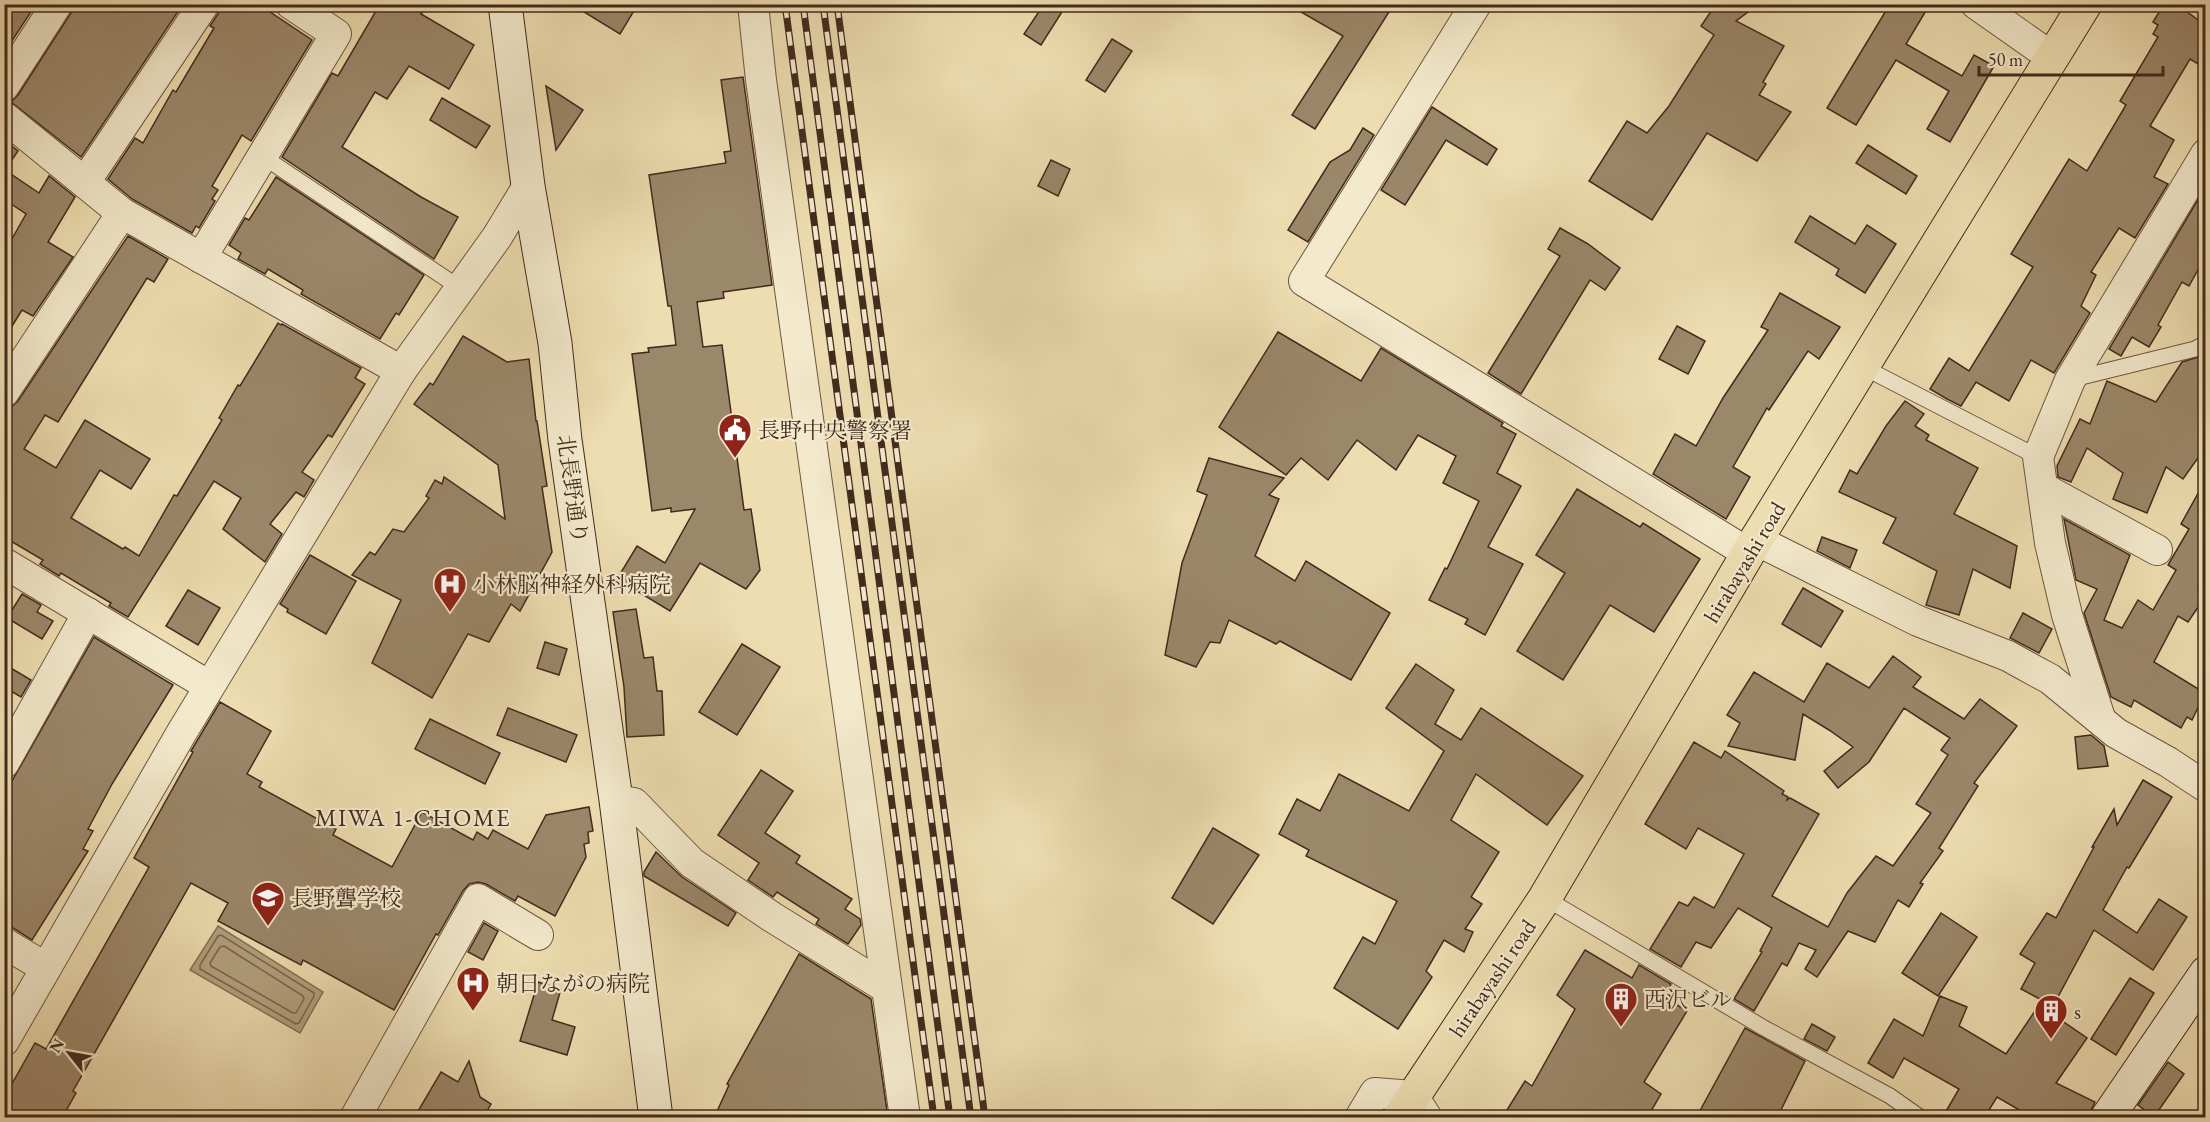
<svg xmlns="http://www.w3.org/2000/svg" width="2210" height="1122" font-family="'EB Garamond','Noto Serif JP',serif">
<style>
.water{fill:#b3a07e;stroke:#867158;stroke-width:1.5}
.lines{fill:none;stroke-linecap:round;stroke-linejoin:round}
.shore{stroke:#7b654e;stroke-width:1.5}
.building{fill:#9b876a;stroke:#432a1e;stroke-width:1.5}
.lane-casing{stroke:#6e5742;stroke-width:17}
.street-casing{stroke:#6e5742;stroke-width:32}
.secondary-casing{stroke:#432a1e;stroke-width:35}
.highway-casing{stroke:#432a1e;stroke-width:35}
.lane{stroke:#f3e9cc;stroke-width:15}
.street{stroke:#f3e9cc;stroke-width:30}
.secondary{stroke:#f3e9cc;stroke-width:33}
.highway{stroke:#edddb0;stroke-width:33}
.rail-casing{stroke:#432a1e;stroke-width:7}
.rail{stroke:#f3e9cc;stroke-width:4.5;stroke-dasharray:14;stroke-linecap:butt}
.labels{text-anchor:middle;stroke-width:4.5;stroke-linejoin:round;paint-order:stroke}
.poi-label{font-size:22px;fill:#432a1e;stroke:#f3e9cc;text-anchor:start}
.street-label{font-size:22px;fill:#432a1e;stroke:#f3e9cc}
.neighbourhood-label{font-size:24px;letter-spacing:1.5px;fill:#432a1e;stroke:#f3e9cc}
</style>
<rect width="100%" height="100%" fill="#edddb0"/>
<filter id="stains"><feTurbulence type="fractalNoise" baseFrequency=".00333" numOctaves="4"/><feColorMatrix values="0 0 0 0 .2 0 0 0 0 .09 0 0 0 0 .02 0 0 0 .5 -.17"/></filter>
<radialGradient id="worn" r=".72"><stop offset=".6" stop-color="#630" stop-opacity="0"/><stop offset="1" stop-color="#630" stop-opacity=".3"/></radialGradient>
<!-- water -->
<path class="water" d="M218 926 323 992 300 1033 190 970Z"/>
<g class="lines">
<!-- shore -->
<g class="shore">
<path d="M221 935 314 993V996L299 1023 296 1024 200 969V965L218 936Z"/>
<path d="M224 946 303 996 304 999 296 1013H293L211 966 210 963 220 947Z"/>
</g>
</g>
<!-- building -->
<g class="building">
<path d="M4 4H36L4 53Z"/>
<path d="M74 4H183L81 157 11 102 18 95 71 13Z"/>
<path d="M221 4H258L312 40 251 141 242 135 212 186 218 190 212 199 215 201 199 228 196 226 192 233 132 199 108 179 135 138 143 143 173 90 176 92 214 28 210 26 218 14Z"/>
<path d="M380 4H408L422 13 421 14 474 45 449 89 409 66 387 99 375 92 342 147 421 197 458 217 434 259 282 157 332 73 338 76Z"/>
<path d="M571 4H638L620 34Z"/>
<path d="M1044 4H1067L1041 45 1024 34Z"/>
<path d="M1287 4H1394L1315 129 1292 115 1343 36Z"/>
<path d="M1716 4H1759L1736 21 1784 46 1763 82 1766 84 1759 95 1791 112 1757 161 1707 133 1652 220 1589 181 1627 121 1647 133 1669 106 1714 35 1701 26Z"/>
<path d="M1890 4H1930L1906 44 1962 76 1974 55 1994 66 1950 142 1927 129 1949 91 1896 60 1856 125 1827 108Z"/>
<path d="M2164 4H2176L2205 25V68L2190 59 2150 126 2174 140 2154 177 2168 184 2135 238 2119 228 2091 272 2096 275 2081 306 2090 313 2054 373 2031 360 2009 401 1976 382 1961 406 1947 399 1930 389 1949 358 1969 371 2033 267 2011 254 2069 159 2087 171 2126 105 2120 101 2158 37 2153 34 2158 25 2153 22Z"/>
<path d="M1112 39 1132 51 1105 92 1086 80Z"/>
<path d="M743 77 772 285 723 292 724 298 697 302 703 347 722 345 744 510 751 509 760 570 746 589 700 563 670 611 617 579 637 546 665 563 695 509 671 512V508L652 511 632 354 649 352 648 348 676 345 671 306H668L649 175 726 163 724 152 731 151 721 80Z"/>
<path d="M546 86 583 110 556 150Z"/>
<path d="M442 98 490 126 476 148 430 120Z"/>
<path d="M1432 107 1497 149 1487 165 1446 140 1405 205 1381 190Z"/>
<path d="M1363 128 1374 135 1308 242 1288 230 1330 162 1350 150Z"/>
<path d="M4 140 18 151 5 170 39 193 49 176 75 197 48 242 73 257 33 316 22 310 4 339V253L26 214 4 199Z"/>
<path d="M1868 145 1917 176 1906 194 1856 163Z"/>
<path d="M1051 160 1070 169 1058 196 1038 186Z"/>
<path d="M276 177 424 275 399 315 396 313 380 339 301 294 303 290 268 269 265 274 238 259 241 253 229 245 245 218 249 220Z"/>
<path d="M2205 188V257L2189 286 2182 282 2158 325 2161 327 2149 347 2132 337 2121 356 2109 349Z"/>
<path d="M1810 216 1855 244 1867 225 1896 244 1865 293 1836 275 1839 269 1795 242Z"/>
<path d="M1560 228 1588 244 1620 268 1605 290 1590 280 1521 394 1488 373 1560 256 1548 249Z"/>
<path d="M128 236 168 259 154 282 147 278 58 422 45 415 24 449 56 468 85 420 150 459 131 489 100 470 71 518 123 549 125 547 139 556 174 495 177 496 222 420 219 418 238 385 240 386 278 323 281 325 282 324 361 368 355 378 365 384 332 437 328 435 302 472 314 480 304 497 296 492 270 524 282 534 265 562 223 529 241 498 214 481 128 617 109 606 111 603 61 573 59 576 40 564 43 560 4 537V416L10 408 18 401Z"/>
<path d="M1780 293 1840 327 1819 359 1808 351 1769 410 1767 408 1733 467 1750 477 1726 519 1653 474 1675 434 1696 446 1723 398 1768 330 1761 327Z"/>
<path d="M1677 326 1705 341 1688 374 1659 359Z"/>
<path d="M1278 332 1361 381 1381 348 1503 423 1501 426 1516 434 1497 473 1521 486 1488 547 1523 564 1485 635 1465 624 1468 619 1429 600 1445 568 1447 569 1479 501 1443 483 1456 456 1418 435 1396 470 1357 440 1328 480 1301 458 1286 475 1219 427Z"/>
<path d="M463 336 507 362 529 359 536 421H537L547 486 542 487 552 552 520 611 511 604 489 642 468 634 432 698 372 663 401 600 352 575 370 552 375 555 393 529 404 532 429 498 426 496 435 480 442 484 444 477 505 519 498 465 414 404 430 383 433 385Z"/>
<path d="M2205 355V448L2183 479 2166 467 2147 513 2113 499 2123 473 2087 448 2071 482 2058 477 2057 466 2080 419 2090 424 2107 381 2156 402 2182 362Z"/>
<path d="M1905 401 1924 414 1915 426 1929 435 1926 440 1978 468 1954 514 2017 546 2010 588 1973 569 1959 615 1926 605 1937 571 1883 543 1896 518 1839 492 1850 470 1857 474 1886 426Z"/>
<path d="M1209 458 1284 478 1269 495 1279 499 1255 556 1295 581 1306 561 1390 613 1351 680 1280 641 1276 644 1229 620 1220 643 1210 642 1196 667 1165 655 1182 563 1207 495 1197 491Z"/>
<path d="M2205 481V575L2198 588 2205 593V597L2188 622 2178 616 2154 662 2205 693 2192 720 2187 717 2181 728 2134 700 2131 707 2111 697 2084 613 2097 589 2076 580 2064 519 2130 555 2104 620 2122 628 2138 600 2153 610 2176 570 2168 565 2189 529 2181 524Z"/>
<path d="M1577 489 1640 527 1643 523 1700 559 1654 632 1610 605 1563 680 1517 651 1565 573 1536 555Z"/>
<path d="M1822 537 1857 550 1850 568 1817 551Z"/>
<path d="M310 555 356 581 326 634 287 612 288 609 280 604Z"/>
<path d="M1803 588 1843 611 1821 647 1782 624Z"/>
<path d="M188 590 220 608 198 645 166 626Z"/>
<path d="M22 594 41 605 37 612 53 621 42 639 7 618Z"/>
<path d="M636 609 644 658 653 657 657 691H662L664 735 627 737 624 687 613 612Z"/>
<path d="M2023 613 2052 629 2039 653 2010 638Z"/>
<path d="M94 637 173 685 112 784 88 829 93 831 83 849 88 851 32 940 13 928 4 926V795Z"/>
<path d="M545 642 567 649 559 675 537 668Z"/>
<path d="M742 644 780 667 737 735 699 712Z"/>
<path d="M1893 656 1921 677 1913 687 1964 719 1980 699 2017 726 1974 783 1978 786 1939 848 1943 851 1920 883 1923 884 1909 907 1898 900 1875 942 1848 931 1817 977 1805 969 1816 950 1799 943 1787 966 1782 963 1754 1011 1734 999 1762 952 1760 951 1772 928 1738 908 1711 948 1696 942 1681 967 1650 949 1679 902 1688 906 1694 897 1714 908 1744 854 1698 828 1686 849 1645 824 1694 742 1721 758 1725 751 1784 791 1782 794 1788 797 1787 800 1790 798 1819 814 1772 896 1828 927 1847 893 1876 856 1893 866 1931 813 1916 804 1948 755 1941 750 1950 738 1904 708 1869 762 1838 788 1824 771 1853 747 1829 730 1803 714 1795 760 1728 746 1740 723 1727 715 1754 672 1804 702 1827 663 1869 688Z"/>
<path d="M4 664 31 680 21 697 4 687Z"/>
<path d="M1416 664 1454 690 1435 724 1461 740 1481 708 1583 776 1547 825 1476 774 1451 820 1499 852 1471 897 1482 904 1465 929 1473 932 1464 952 1444 940 1426 971 1432 977 1398 1029 1334 988 1363 937 1375 944 1397 901 1306 856 1309 850 1279 834 1297 799 1320 811 1339 774 1409 811 1444 751 1386 708Z"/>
<path d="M220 702 271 731 247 774 262 782 259 787 336 829 333 835 392 867 422 812 473 840 477 832 488 839 493 830 528 849 546 815 589 807 593 831 588 832 589 843 584 844 586 857 555 916 518 896 515 901 486 884 478 882 469 884 463 891 438 935 436 934 394 1010 303 960 301 965 218 921 228 903 191 883 73 1091 76 1093 62 1118H4V1098L35 1043 46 1049 149 867 134 858 193 752 191 751Z"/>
<path d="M508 708 577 735 566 762 497 735Z"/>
<path d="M430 719 500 753 485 784 415 749Z"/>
<path d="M2091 735 2104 746 2108 766 2078 769 2075 737Z"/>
<path d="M761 770 793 791 765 833 800 856 796 863 852 899 845 909 860 919 861 925 848 944 816 924 819 919 777 892 773 897 748 880 759 863 718 835Z"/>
<path d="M2143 780 2172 797 2129 868 2127 867 2103 910 2137 933 2159 899 2187 917 2153 970 2094 930 2053 1006 2021 989 2035 963 2020 954 2047 913 2056 918 2094 847H2092L2114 809 2117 825Z"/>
<path d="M1213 828 1259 855 1213 924 1172 898Z"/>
<path d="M656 852 682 877 736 913 728 926 644 876V872Z"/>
<path d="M1941 913 1977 937 1938 996 1902 973Z"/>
<path d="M484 923 498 931 483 960 468 952Z"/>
<path d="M1585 950 1632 978 1639 965 1671 984 1664 997 1687 1011 1644 1082 1661 1094 1647 1118H1502L1525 1081 1532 1086 1575 1009 1557 995Z"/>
<path d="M799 954 871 999 888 1118H714L729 1085 727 1084Z"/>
<path d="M2130 978 2154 993 2116 1055 2091 1039Z"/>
<path d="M538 982 561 989 552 1020 575 1027 567 1055 520 1041Z"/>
<path d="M1940 996 1967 1007 1959 1026 2006 1054 2039 1005 2087 1038 2056 1083 2095 1102 2087 1118H2033L1997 1097 1984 1118H1942L1959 1089 1904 1058 1893 1078 1868 1063 1894 1019 1923 1036Z"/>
<path d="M1812 1024 1835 1037 1827 1051 1804 1039Z"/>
<path d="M1745 1028 1805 1061 1777 1118H1696Z"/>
<path d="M469 1061 480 1097 491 1104 483 1118H414L441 1072 458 1082Z"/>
<path d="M2168 1062 2184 1074 2154 1117 2138 1105Z"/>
</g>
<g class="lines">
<!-- lane casing -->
<g class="lane-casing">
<g id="lane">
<path d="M262 156 460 288"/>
<path d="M1863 367 2038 457"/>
<path d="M2073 379 2195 349 2206 343"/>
<path d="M1545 898 1764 1028 1890 1096 1921 1118"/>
</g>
</g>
<!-- street casing -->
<g class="street-casing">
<g id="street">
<path d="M753 4 761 80 905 1118"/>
<path d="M1476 4 1304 281 1748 553"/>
<path d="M1976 4 2053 58"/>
<path d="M4 86 57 4"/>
<path d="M4 117 122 213 401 371"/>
<path d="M85 182 204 4"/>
<path d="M201 258 336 34 291 4"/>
<path d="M4 392 122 213"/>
<path d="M2043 488 2157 550"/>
<path d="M1756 540 1918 621 2008 656 2026 666 2050 679 2116 733 2168 762 2206 787"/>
<path d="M4 563 209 686"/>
<path d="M2100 718 2067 615 2050 543 2038 457 2070 380 2206 154"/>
<path d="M4 763 88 613"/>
<path d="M616 800 634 803 692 863 772 917 885 987"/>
<path d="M4 943 46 968"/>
<path d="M4 1041 182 732 401 371 497 237 528 186"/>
<path d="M355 1118 478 899 538 935"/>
<path d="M1360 1118 1375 1093 1413 1096 1427 1118"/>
</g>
</g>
<!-- secondary casing -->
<g class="secondary-casing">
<g id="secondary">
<path d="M505 4 528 186 555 343 565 440 616 800 656 1118"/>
<path d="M2107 1118 2206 973"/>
</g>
</g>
<!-- highway casing -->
<g class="highway-casing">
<path id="highway" d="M1399 1118 1545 898 1756 540 2085 4"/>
</g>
<!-- lane -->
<use href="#lane" class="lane"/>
<!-- street -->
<use href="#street" class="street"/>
<!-- secondary -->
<use href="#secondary" class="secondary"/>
<!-- highway -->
<use href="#highway" class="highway"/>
<!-- rail casing -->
<g class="rail-casing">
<g id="rail">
<path d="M785 4 934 1118"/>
<path d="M803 4 950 1118"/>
<path d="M823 4 971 1118"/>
<path d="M837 4 985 1118"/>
</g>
</g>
<!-- rail -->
<use href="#rail" class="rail"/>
</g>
<!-- icons -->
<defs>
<g id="civic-pin" transform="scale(1.725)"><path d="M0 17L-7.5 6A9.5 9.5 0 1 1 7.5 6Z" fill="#8f2418" stroke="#f3e9cc"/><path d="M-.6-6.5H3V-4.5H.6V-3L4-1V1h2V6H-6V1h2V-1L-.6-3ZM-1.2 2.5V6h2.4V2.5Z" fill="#fff"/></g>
<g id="hospital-pin" transform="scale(1.725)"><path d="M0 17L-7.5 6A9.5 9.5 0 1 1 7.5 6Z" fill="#8f2418" stroke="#f3e9cc"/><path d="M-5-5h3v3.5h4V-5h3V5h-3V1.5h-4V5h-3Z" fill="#fff"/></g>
<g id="school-pin" transform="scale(1.725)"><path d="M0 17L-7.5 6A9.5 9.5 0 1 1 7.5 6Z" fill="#8f2418" stroke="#f3e9cc"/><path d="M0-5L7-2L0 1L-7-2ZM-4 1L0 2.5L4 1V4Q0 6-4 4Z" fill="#fff"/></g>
<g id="building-pin" transform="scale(1.725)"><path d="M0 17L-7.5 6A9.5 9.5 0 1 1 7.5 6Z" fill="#8f2418" stroke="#f3e9cc"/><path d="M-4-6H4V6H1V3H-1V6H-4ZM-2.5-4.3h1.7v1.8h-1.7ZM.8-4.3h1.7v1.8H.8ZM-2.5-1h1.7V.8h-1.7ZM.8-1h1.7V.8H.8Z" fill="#fff"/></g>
</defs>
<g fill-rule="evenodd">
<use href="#civic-pin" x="735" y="430"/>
<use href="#hospital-pin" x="450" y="584"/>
<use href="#school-pin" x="268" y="898"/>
<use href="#hospital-pin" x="473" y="983"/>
<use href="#building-pin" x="1621" y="999"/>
<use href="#building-pin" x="2051" y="1011"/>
</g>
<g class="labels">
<!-- poi labels -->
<g class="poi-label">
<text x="758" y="438">長野中央警察署</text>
<text x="473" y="592">小林脳神経外科病院</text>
<text x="291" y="906">長野聾学校</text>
<text x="496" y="991">朝日ながの病院</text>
<text x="1644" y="1007">西沢ビル</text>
<text x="2074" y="1019">s</text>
</g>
<!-- street labels -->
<g class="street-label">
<text transform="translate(573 489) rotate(82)" y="8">北長野通り</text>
<text transform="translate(1744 562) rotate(-59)" y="8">hirabayashi road</text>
<text transform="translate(1492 978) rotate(-56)" y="8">hirabayashi road</text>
</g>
<!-- neighbourhood labels -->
<g class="neighbourhood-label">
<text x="413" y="826">MIWA 1-CHOME</text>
</g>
</g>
<!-- margin -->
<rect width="2210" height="1122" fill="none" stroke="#edddb0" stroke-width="24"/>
<rect x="6" y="6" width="2198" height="1110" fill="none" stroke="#432a1e" stroke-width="3"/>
<rect x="12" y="12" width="2186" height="1098" fill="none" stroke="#432a1e" stroke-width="1.5"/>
<!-- north arrow -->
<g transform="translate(69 1053) rotate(301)" stroke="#f3e9cc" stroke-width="4.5" paint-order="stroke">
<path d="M0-4.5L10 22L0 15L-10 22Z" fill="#432a1e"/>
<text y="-9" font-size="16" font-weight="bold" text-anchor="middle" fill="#432a1e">N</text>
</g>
<!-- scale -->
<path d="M1979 66v9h184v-9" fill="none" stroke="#432a1e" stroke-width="3"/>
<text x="1988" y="66" font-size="18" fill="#432a1e" stroke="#f3e9cc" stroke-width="4.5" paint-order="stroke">50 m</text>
<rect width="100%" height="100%" filter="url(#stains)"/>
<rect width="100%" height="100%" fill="url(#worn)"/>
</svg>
